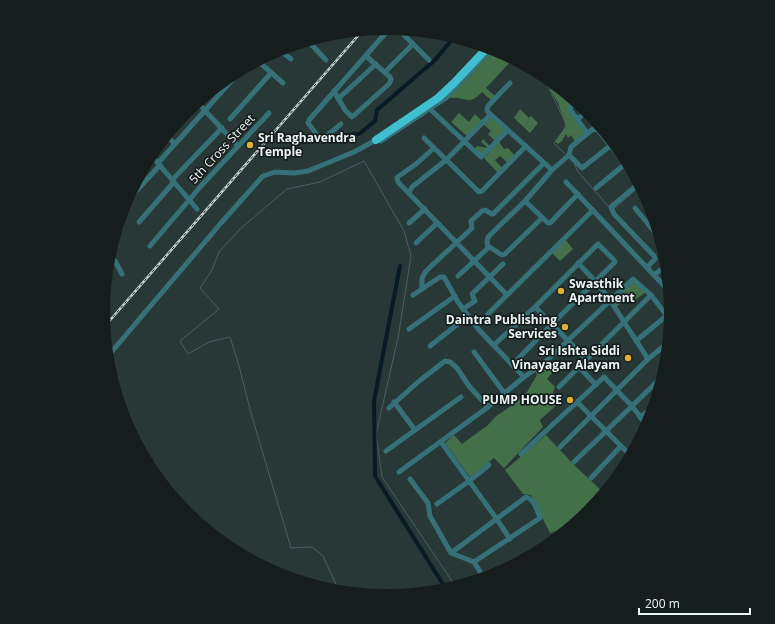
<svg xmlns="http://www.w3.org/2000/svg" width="775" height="624" font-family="'Open Sans',sans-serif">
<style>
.forest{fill:#447049}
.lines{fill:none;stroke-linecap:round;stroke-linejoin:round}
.stream{stroke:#4b5d62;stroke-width:1}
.canal{stroke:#071b24;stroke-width:4}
.minor{stroke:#367179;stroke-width:5}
.highway{stroke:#3fbfcf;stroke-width:8}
.rail-casing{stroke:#c6d2d0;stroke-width:2.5}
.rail{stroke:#161e1d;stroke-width:1;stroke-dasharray:3;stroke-linecap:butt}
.poi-dot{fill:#dfb034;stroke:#161e1d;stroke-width:1.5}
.labels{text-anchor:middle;stroke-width:3.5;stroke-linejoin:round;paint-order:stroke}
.poi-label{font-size:12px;font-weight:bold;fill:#ebf6f4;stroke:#161e1d;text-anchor:end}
.street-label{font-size:12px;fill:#ebf6f4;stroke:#161e1d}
</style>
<rect width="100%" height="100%" fill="#273836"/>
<!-- forest -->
<g class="forest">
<path d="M492 48 513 59 486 88 495 96 491 100 482 92C468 107 466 96 451 98L449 96Z"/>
<path d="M556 85 573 99 570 108 585 134 576 143 571 135 568 138 566 134 562 141 558 144 555 142 566 126 558 103 550 90Z"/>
<path d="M520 109 529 118 531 116 538 123 530 133 514 118Z"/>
<path d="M459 113 469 122 475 114 482 121 469 138 451 122Z"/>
<path d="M491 115 508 130 481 157 474 150 477 146 488 148 481 142 483 139 490 146 495 141 488 134 491 131 483 124Z"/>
<path d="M499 142 504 149 508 148 515 156 508 163 500 156 495 160 503 169 498 173 484 158Z"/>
<path d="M565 239 573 249 560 261 551 252Z"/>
<path d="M631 281 646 292 635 300 630 296 616 307 612 300Z"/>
<path d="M547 361 555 369 547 379 555 387 553 392 561 401 540 420 543 427 504 468 494 458 470 477 445 443 454 435 462 444 488 425 495 417 514 404 527 392 537 375 536 372Z"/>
<path d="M546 435 574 465 604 493 588 513 562 534 559 530 550 533 531 495 523 494 505 470Z"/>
</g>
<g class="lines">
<!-- stream -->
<g class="stream">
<path d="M542 74 565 122V128L554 143 565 154"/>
<path d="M574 163 578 172 609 207"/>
<path d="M615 208 640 186"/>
<path d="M339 591 323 556 312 547 291 548 251 413 239 366 230 337 209 342 188 354 180 341 219 309 200 288 212 270 219 252 240 229 287 189 320 182 364 161 404 231 411 256 398 338 376 434 382 477 456 587"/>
</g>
<!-- canal -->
<g class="canal">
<path d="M337 136 359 134 375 121 377 110 435 60 454 37"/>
<path d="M400 266 374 401 375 476 446 589"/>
</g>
<!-- minor -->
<g class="minor">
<path d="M436 33 440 36 444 34"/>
<path d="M404 35 429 60"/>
<path d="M308 41 326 60"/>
<path d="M279 50 291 59"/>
<path d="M258 61 283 83"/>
<path d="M385 72 413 44"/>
<path d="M510 83 488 106 487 110 488 112 552 170"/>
<path d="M334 91 345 110 352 117 389 84 391 79 390 77 366 56"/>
<path d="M571 97 574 102 570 108 571 111 587 133"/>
<path d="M338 99 376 64"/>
<path d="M197 102 238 146"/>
<path d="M430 109 481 157 508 130"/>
<path d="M576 118H579L587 110"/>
<path d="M230 119 271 73"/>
<path d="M341 124 323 139 318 136 308 123 309 120 390 28"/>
<path d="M167 136 175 144"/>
<path d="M424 138 479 192 482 191 526 146"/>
<path d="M381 141 446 98 492 48"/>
<path d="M434 148 416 164 399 176 397 178 398 182 507 295"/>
<path d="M151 155 197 209"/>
<path d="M569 155 582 168 610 146"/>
<path d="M158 163 242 69"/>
<path d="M172 180 222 128"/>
<path d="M638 181 636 186 611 207 614 214 654 256 655 259 647 267"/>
<path d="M566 182 669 291"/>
<path d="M596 188 624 165"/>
<path d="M409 193 412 187 446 160 490 115"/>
<path d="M525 201 548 223H550L578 194"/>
<path d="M126 202 160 165"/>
<path d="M635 208 661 240"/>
<path d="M139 222 174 182"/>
<path d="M409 223 425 209"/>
<path d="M118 225 121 227"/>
<path d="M416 243 437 223"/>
<path d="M150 246 201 186 269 113"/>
<path d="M488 246 502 255 505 254 542 218"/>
<path d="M109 261 111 259 115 261 122 274"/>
<path d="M578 263 595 281 610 300 648 359"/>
<path d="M654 275 667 265"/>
<path d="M458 276 487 249 488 246 487 242 488 237 525 201 552 170 569 155 571 147 593 129 598 130 637 179"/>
<path d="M106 287 107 288"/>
<path d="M422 289V278L426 271 470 230 472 228 471 221 482 211 485 210 492 214H493L544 163"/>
<path d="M535 307 587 360"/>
<path d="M463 309 475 301 472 294 503 264"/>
<path d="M488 314 593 210"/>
<path d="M409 329 455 296"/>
<path d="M636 341 671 312"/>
<path d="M494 345 535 307 598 244 614 260 615 262 552 324 512 365"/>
<path d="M430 346 468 316"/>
<path d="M474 352 505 394"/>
<path d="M108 356 221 223 263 176 275 172 294 173 308 171 354 152 376 140V138"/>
<path d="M579 367 596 385"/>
<path d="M524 377 544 363 633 279 651 295 667 316"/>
<path d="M559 387 651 295"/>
<path d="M394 402 415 430"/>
<path d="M577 402 631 456"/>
<path d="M389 408 418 382 445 361 450 362 457 368 469 386 488 407 524 377 479 330 458 302 444 277H440L413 295"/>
<path d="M640 417 654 407"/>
<path d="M441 442 496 518 510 539"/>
<path d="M560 447 648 359 669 342"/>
<path d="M386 451 461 397"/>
<path d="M521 454 604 377 632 406 647 426"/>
<path d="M629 454 634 450"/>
<path d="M574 462 664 375"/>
<path d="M399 472 488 407"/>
<path d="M591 478 621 446"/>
<path d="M410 479 428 503 430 516 451 553 474 562 484 578"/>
<path d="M437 504 469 481 489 465"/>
<path d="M451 553 526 497C535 500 537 510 540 518L474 562"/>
</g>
<!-- highway -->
<path class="highway" d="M376 140 438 98 454 83 488 47"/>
<!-- rail casing -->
<g class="rail-casing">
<path id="rail" d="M105 326 363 30"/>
</g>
<!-- rail -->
<use href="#rail" class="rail"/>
</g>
<!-- markers -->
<g class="poi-dot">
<circle cx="250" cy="145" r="4"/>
<circle cx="561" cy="291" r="4"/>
<circle cx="565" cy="327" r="4"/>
<circle cx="628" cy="358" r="4"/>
<circle cx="570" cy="400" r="4"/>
</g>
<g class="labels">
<!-- poi labels -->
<g class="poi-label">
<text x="258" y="142" text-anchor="start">Sri Raghavendra<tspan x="258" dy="14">Temple</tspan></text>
<text x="569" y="288" text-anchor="start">Swasthik<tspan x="569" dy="14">Apartment</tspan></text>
<text x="557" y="324">Daintra Publishing<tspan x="557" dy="14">Services</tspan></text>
<text x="620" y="355">Sri Ishta Siddi<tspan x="620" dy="14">Vinayagar Alayam</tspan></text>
<text x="562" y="404">PUMP HOUSE</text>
</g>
<!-- street labels -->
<g class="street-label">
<text transform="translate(222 149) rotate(-47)" y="4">5th Cross Street</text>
</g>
</g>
<!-- crop -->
<path d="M0 0H775V624H0ZM110 312a277 277 0 1 1 554 0a277 277 0 1 1-554 0Z" fill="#161e1d" fill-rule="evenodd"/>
<!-- scale -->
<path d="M639 608v6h111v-6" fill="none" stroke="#ebf6f4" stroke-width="2"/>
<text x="645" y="608" font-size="12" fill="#ebf6f4" stroke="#161e1d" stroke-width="3" paint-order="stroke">200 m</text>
</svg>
